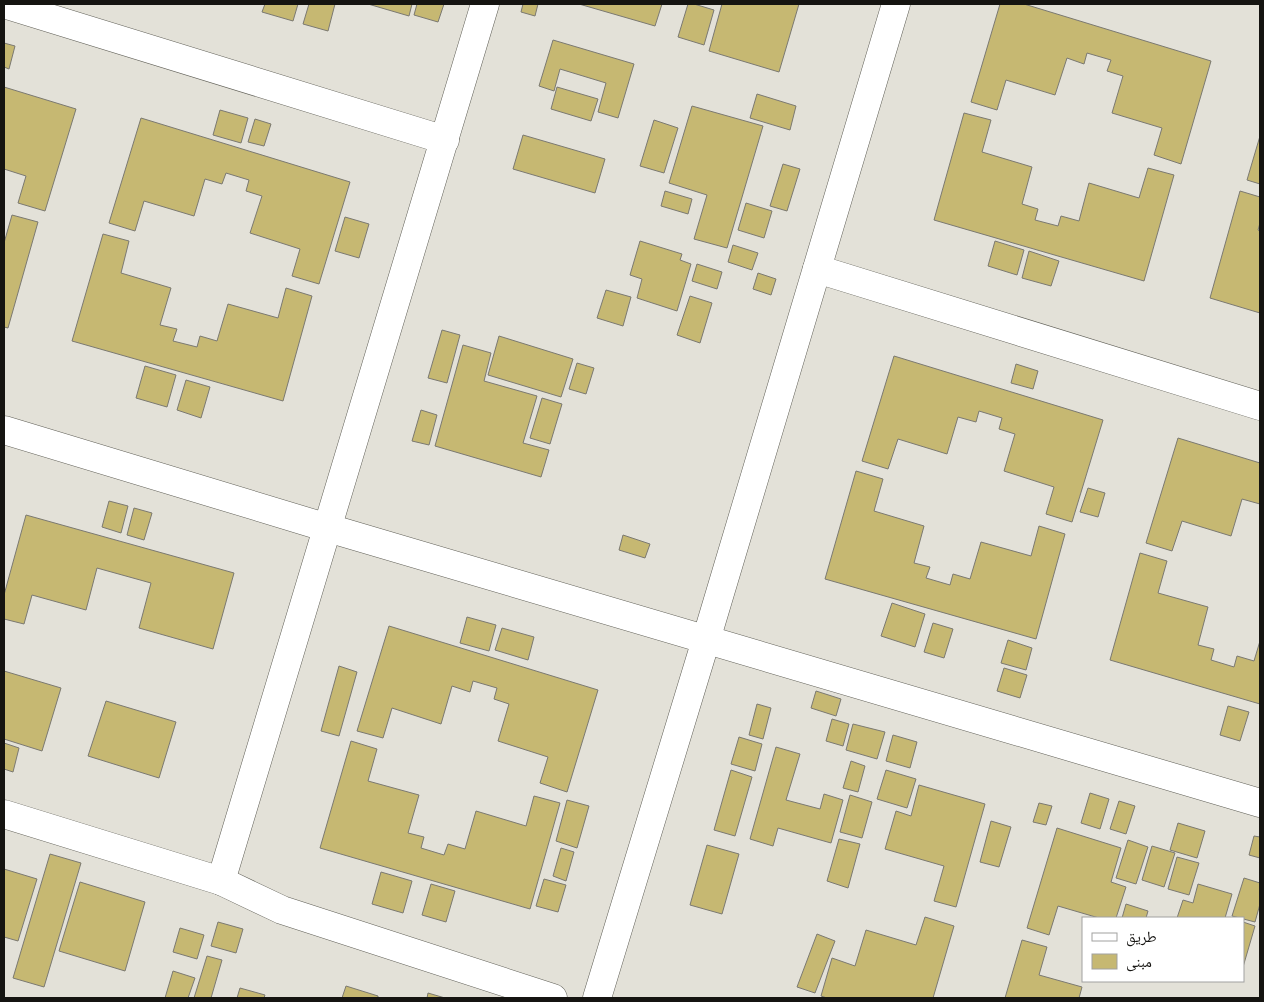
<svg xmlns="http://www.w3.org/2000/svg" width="1264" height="1002" font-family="'DM Sans','Noto Naskh Arabic',sans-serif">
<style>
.building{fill:#c6b872;stroke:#7b7971}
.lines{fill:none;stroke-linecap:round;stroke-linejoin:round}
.street-casing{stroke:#616058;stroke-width:29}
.street{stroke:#fff;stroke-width:28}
</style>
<rect width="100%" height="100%" fill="#e3e1d8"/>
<!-- building -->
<g class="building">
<path d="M265 4H298L293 21 262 12Z"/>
<path d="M309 4H335L328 31 303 24Z"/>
<path d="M368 4H412L409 16Z"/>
<path d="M417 4H444L438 22 414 15Z"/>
<path d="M523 4H538L535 16 521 12Z"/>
<path d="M579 4H662L655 26Z"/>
<path d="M688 4H694L714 10 704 45 678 37Z"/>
<path d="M722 4H799L779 72 709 51Z"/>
<path d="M1000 4H1024L1211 61 1181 164 1154 155 1162 128 1112 113 1123 76 1107 71 1111 60 1087 53 1084 64 1067 58 1055 95 1006 80 997 110 971 102Z"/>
<path d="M553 40 634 64 618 118 598 112 606 83 560 69 554 91 539 86Z"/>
<path d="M4 43 15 46 9 69 4 67Z"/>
<path d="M4 87 76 109 45 211 18 203 26 176 4 169Z"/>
<path d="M557 87 598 99 591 121 551 109Z"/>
<path d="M757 94 796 106 790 130 750 118Z"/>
<path d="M692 106 763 126 727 248 694 239 707 195 669 183Z"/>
<path d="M220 110 248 118 241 143 213 135Z"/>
<path d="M964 113 991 120 982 152 1032 167 1022 204 1038 209 1035 220 1058 226 1061 216 1079 221 1089 183 1139 198 1148 168 1174 175 1144 281 934 220Z"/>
<path d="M141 118 350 182 319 284 292 276 300 249 250 233 262 196 246 191 249 180 226 173 222 184 205 179 194 216 144 201 135 231 109 223Z"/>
<path d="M255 119 271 124 264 146 248 142Z"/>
<path d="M654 120 678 128 664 173 640 166Z"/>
<path d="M523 135 605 159 595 193 513 169Z"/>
<path d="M1260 136V184L1247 180Z"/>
<path d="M783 164 800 169 787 211 770 206Z"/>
<path d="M665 191 692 199 688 214 661 206Z"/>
<path d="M1240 191 1260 197V223L1258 230 1260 231V313L1210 298Z"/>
<path d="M746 203 772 211 764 238 738 230Z"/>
<path d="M12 215 38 222 8 328 4 327V243Z"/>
<path d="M345 217 369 224 359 258 335 251Z"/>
<path d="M103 234 129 241 121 273 171 288 160 325 177 329 173 341 197 347 200 336 217 341 228 304 278 318 286 288 312 296 283 401 72 341Z"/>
<path d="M640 241 682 254 680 260 691 264 677 311 637 298 642 279 630 275Z"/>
<path d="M995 241 1024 250 1017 275 988 266Z"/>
<path d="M733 245 758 253 752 270 728 262Z"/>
<path d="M1029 251 1059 261 1051 286 1022 278Z"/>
<path d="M697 264 722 272 717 289 692 281Z"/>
<path d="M758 273 776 279 771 295 753 289Z"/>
<path d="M606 290 631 297 623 326 597 318Z"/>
<path d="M690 296 712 303 700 343 677 335Z"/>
<path d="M442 330 460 335 447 383 428 378Z"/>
<path d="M499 336 573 359 561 397 488 375Z"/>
<path d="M463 345 491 353 484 381 537 396 523 443 549 450 541 477 435 446Z"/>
<path d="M894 356 1103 420 1072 522 1046 514 1054 487 1004 471 1015 434 999 429 1002 418 979 411 976 422 958 417 947 454 898 439 888 469 862 461Z"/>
<path d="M577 363 594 368 586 394 569 389Z"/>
<path d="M1016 364 1038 371 1033 389 1011 383Z"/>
<path d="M145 366 176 375 167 407 136 398Z"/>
<path d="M186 380 210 387 201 418 177 410Z"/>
<path d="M542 398 562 404 550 444 530 438Z"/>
<path d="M421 410 437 415 429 445 412 441Z"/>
<path d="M1178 438 1260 463V504L1242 499 1231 536 1182 521 1172 551 1146 543Z"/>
<path d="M856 471 883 479 874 511 924 526 914 563 930 567 926 578 950 585 953 574 970 579 981 542 1031 556 1039 526 1065 534 1036 639 825 579Z"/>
<path d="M1088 488 1105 493 1098 517 1080 512Z"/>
<path d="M109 501 128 506 121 533 102 527Z"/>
<path d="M134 508 152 513 144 540 127 535Z"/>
<path d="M26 515 234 573 213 649 139 628 151 583 97 568 86 610 32 595 24 624 4 619V595Z"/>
<path d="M623 535 650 544 645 558 619 550Z"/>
<path d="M1140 553 1167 561 1158 593 1208 607 1198 645 1214 649 1211 660 1234 667 1237 656 1254 661 1260 641V704L1110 660Z"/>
<path d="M892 603 925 614 915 647 881 636Z"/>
<path d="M467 617 496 625 489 651 460 643Z"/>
<path d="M933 623 953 629 944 658 924 652Z"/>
<path d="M389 626 598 690 567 792 540 783 548 757 498 741 509 704 494 699 497 688 473 681 470 692 452 686 441 724 392 708 383 738 357 731Z"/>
<path d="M502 628 534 637 528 660 495 650Z"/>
<path d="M1008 640 1032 648 1026 670 1001 663Z"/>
<path d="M339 666 357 672 339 736 321 731Z"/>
<path d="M1004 668 1027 675 1020 698 997 691Z"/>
<path d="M4 671 61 688 42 751 4 739Z"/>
<path d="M816 691 841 699 836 716 811 708Z"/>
<path d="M106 701 176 722 159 778 88 756Z"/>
<path d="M757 704 771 708 763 739 749 735Z"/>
<path d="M1228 706 1249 712 1240 741 1220 735Z"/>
<path d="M832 719 849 724 843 746 826 741Z"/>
<path d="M853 724 885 732 877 759 846 750Z"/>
<path d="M893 735 917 742 910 768 886 761Z"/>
<path d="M739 737 762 744 755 771 731 764Z"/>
<path d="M351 741 377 749 368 781 419 795 408 833 424 837 421 848 444 855 448 844 465 849 476 811 526 826 534 796 560 803 530 909 320 848Z"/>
<path d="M4 743 19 748 13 772 4 769Z"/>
<path d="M776 747 800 754 786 800 820 809 824 794 843 800 831 843 778 828 773 846 750 839Z"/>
<path d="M851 761 865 766 858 792 843 788Z"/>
<path d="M731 770 752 777 735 836 714 830Z"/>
<path d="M886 770 916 779 907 808 877 799Z"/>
<path d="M919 785 985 804 956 907 934 901 944 866 885 849 896 811 911 816Z"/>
<path d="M1090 793 1109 799 1100 829 1081 823Z"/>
<path d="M850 795 872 802 862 838 840 832Z"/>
<path d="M567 800 589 806 577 848 556 841Z"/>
<path d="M1119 801 1135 806 1126 834 1110 829Z"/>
<path d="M1039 803 1052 806 1046 825 1033 822Z"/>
<path d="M991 821 1011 827 999 867 980 862Z"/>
<path d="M1178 823 1205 831 1197 858 1170 850Z"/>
<path d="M1057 828 1121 848 1111 882 1126 887 1116 918H1099L1058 906 1049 935 1027 928Z"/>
<path d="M1254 836 1260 837V858L1249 855Z"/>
<path d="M839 839 860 844 848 888 827 881Z"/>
<path d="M1128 840 1148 847 1136 884 1116 878Z"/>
<path d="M707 845 739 854 722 914 690 905Z"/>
<path d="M1152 846 1175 853 1164 887 1142 880Z"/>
<path d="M561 848 574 852 566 881 553 876Z"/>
<path d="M50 854 81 863 44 987 13 978Z"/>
<path d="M1177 857 1199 863 1189 895 1168 889Z"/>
<path d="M4 869 37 879 18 941 4 937Z"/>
<path d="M381 872 412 881 403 913 372 904Z"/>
<path d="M1244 878 1260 883V904L1255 922 1232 916Z"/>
<path d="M544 879 566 885 558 912 536 906Z"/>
<path d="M80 882 145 902 125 971 59 951Z"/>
<path d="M431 884 455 891 446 922 422 915Z"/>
<path d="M1198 884 1232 894 1225 918H1177L1183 900 1193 903Z"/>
<path d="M1126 904 1148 911 1146 918H1122Z"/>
<path d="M925 917 954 926 933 998H827L821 996 832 958 855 966 866 930 916 945Z"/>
<path d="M218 922 243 929 236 953 211 946Z"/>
<path d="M1243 922 1255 926 1243 967Z"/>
<path d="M180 928 204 935 197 959 173 952Z"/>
<path d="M817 934 835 941 815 993 797 987Z"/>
<path d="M1022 940 1047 947 1039 975 1082 987 1079 998H1005Z"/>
<path d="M207 956 222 960 211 998H194Z"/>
<path d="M173 971 195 978 188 998H165Z"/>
<path d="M346 986 378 996V998H342Z"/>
<path d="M240 988 265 995 264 998H237Z"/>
<path d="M428 993 445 998H427Z"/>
</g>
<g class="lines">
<!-- street casing -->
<g class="street-casing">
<g id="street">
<path d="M4 4 445 140"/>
<path d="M817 269 1260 406"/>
<path d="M4 430 328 528 1260 803"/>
<path d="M4 814 221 881 282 910 553 998"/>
<path d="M221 881 485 4"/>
<path d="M597 998 706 640 896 4"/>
</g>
</g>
<!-- street -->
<use href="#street" class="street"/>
</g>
<!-- border -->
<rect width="1264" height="1002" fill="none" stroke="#151411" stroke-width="10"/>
<!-- legend -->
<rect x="1082" y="917" width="162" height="65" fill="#ffffff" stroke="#a1a1a0"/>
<rect x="1092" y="933" width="25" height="8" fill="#ffffff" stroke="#a1a1a0"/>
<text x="1126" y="942" font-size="15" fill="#151411">طريق</text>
<rect x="1092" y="954" width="25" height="15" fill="#c6b872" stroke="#a1a1a0"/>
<text x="1126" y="967" font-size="15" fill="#151411">مبنى</text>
</svg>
